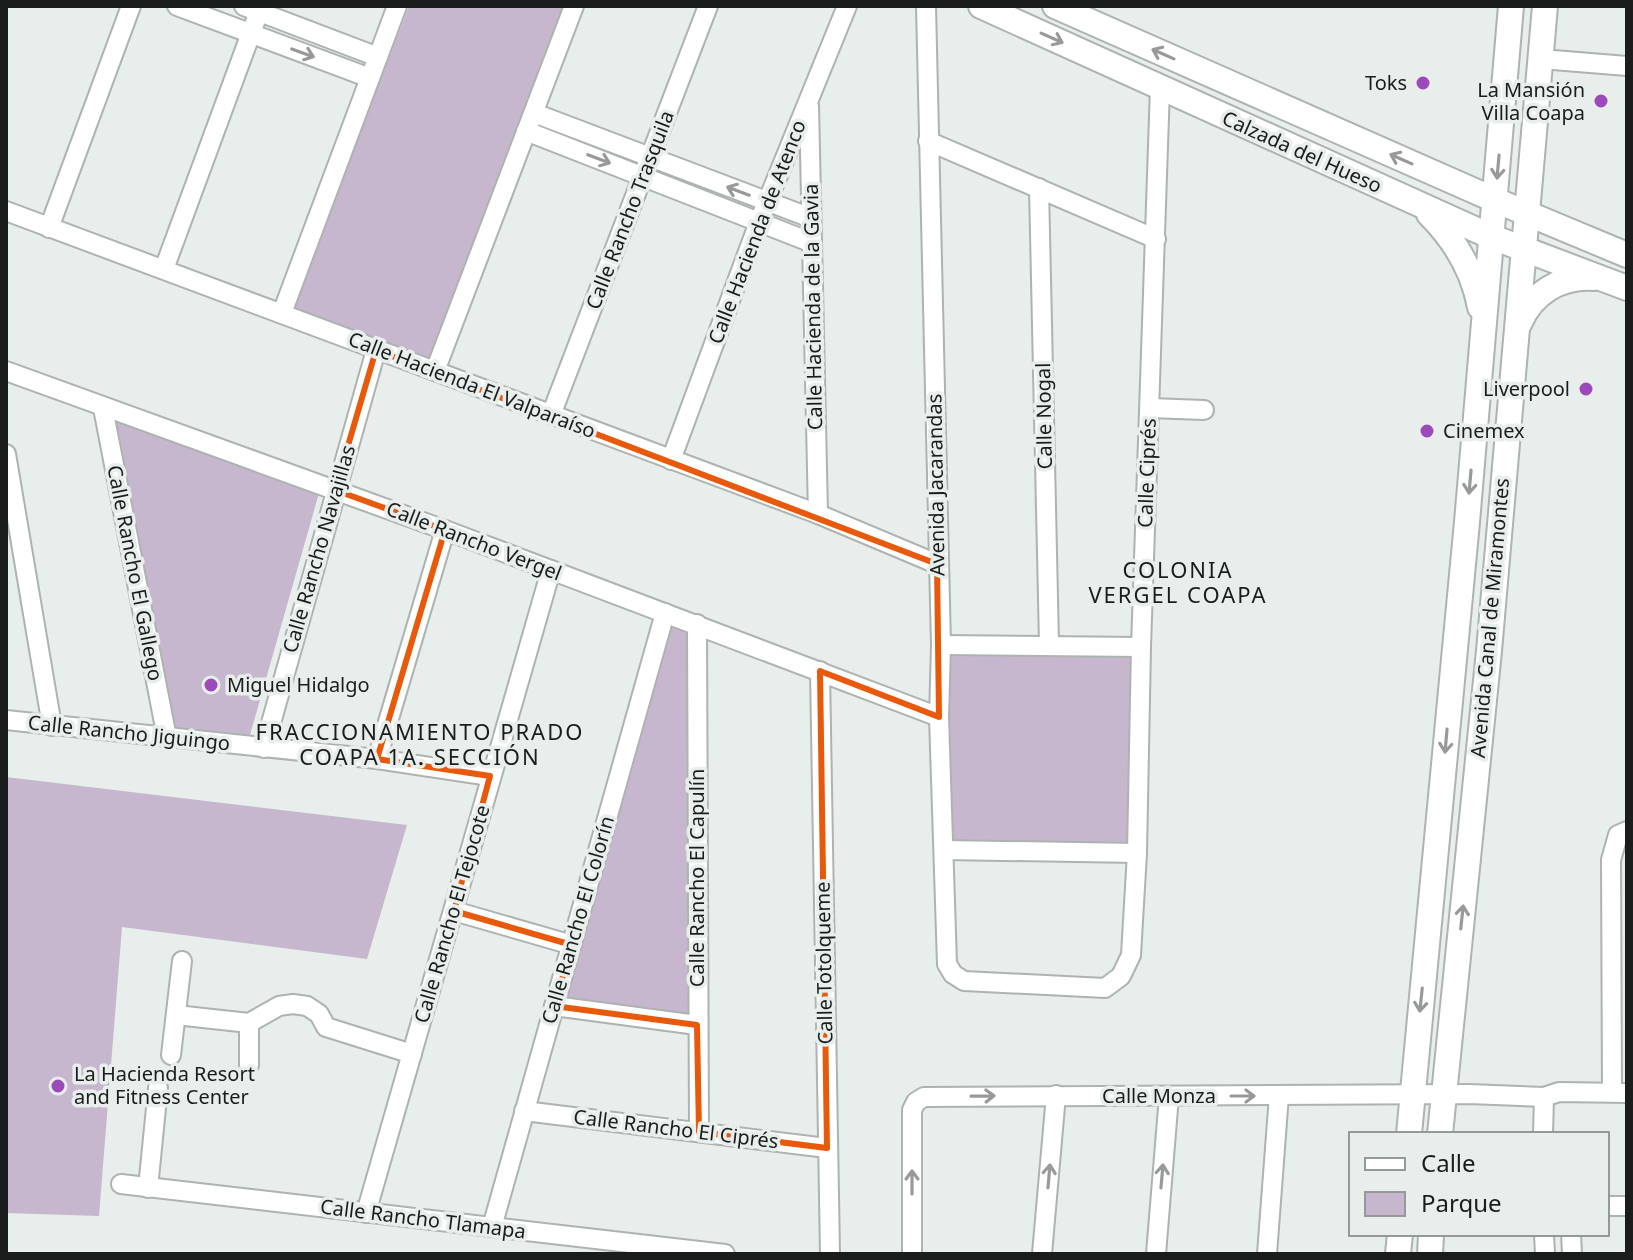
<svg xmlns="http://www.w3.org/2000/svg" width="1633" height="1260" font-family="'Noto Sans',sans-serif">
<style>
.green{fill:#c7b7ce}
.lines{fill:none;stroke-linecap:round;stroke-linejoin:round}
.minor-casing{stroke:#adb3b0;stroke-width:22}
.major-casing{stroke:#adb3b0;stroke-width:28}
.minor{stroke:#fff;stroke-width:18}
.major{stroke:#fff;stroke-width:24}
.oneway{stroke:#989999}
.marked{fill:none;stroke:#e8590c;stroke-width:6;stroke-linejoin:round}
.poi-dot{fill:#9c49b9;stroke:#e7eeeb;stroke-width:3}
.labels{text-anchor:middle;stroke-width:7;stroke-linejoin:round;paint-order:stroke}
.poi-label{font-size:20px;fill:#1b1d1c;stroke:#e7eeeb;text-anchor:end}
.street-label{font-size:20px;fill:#1b1d1c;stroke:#e7eeeb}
.neighbourhood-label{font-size:22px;letter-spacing:2px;fill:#1b1d1c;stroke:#e7eeeb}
</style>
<rect width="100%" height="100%" fill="#e7eeeb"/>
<!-- green -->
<g class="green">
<path d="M409 6H570L431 363 291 311Z"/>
<path d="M110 417 321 486 248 742 172 730Z"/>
<path d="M665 621 696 631 693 1020 558 1004Z"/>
<path d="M942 652 1134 657 1130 845 945 843Z"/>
<path d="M6 777 407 825 367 959 122 927 99 1216 6 1213Z"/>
</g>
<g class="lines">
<!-- minor casing -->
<g class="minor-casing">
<g id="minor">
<path d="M177 6 370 78"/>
<path d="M244 6 378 57"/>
<path d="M926 6 941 645 939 717 947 964 953 974 964 981 1105 988 1121 976 1131 955 1137 853 1141 647 1160 87"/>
<path d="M1541 59 1627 66"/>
<path d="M809 106 818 514"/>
<path d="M534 113 811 218"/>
<path d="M526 131 810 242"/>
<path d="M928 141 1156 239"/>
<path d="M1039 188 1049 644"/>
<path d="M6 211 818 514 937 564"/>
<path d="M49 228 131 6"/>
<path d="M164 269 261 6"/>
<path d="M282 313 397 6"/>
<path d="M6 371 445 530 939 717"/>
<path d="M435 371 574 6"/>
<path d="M103 408 167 738"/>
<path d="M1150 408 1204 410"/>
<path d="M551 415 708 6"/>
<path d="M6 454 52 726"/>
<path d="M671 460 759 222 847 6"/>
<path d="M697 624 699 1132"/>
<path d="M941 645 1141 647"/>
<path d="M820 671 830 1254"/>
<path d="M6 720 377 759 490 776"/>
<path d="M264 748 376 350"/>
<path d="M377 759 445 530"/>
<path d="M944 850 1137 853"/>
<path d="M454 911 572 945"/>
<path d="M554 1006 697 1025"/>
<path d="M176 1015 249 1023 279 1006 293 1004 307 1006 319 1014 326 1027 412 1054"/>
<path d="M171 1055 182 961"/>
<path d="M249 1065V1023"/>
<path d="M1612 1092 1611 860 1618 835 1627 831"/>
<path d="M524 1111 827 1148"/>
<path d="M1543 1134 1544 1097"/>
<path d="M121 1184 725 1254"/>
<path d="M148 1188 158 1088"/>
<path d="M1607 1206H1627"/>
<path d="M366 1213 551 570"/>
<path d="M492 1227 665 613"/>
<path d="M1544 1234 1545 1254"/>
<path d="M1571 1234 1572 1254"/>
<path d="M912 1254V1110L916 1102 924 1097 1469 1094 1544 1097 1559 1092 1627 1093"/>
<path d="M1042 1254 1056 1095"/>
<path d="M1156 1254 1169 1096"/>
<path d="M1267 1254 1279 1095"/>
</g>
</g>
<!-- major casing -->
<g class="major-casing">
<g id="major">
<path d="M981 6 1492 237 1627 288"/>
<path d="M1055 6 1495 200 1627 255"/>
<path d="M1429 214C1456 241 1473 270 1480 307"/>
<path d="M1519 324C1532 293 1560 276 1594 278"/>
<path d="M1409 1134 1467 522 1511 6"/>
<path d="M1440 1134 1489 651 1545 6"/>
<path d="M1398 1254 1400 1234"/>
<path d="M1430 1254 1431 1234"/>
</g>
</g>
<!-- minor -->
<use href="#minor" class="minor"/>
<!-- major -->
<use href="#major" class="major"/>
</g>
<!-- one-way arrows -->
<defs><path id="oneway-shaft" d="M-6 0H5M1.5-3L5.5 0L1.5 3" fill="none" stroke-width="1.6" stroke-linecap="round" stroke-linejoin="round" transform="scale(2)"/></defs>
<g class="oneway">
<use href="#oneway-shaft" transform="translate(1052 38) rotate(24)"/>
<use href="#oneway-shaft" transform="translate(303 53) rotate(20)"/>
<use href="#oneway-shaft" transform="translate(1163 54) rotate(-156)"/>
<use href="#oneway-shaft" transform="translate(599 159) rotate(21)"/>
<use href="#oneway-shaft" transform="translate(1401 159) rotate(-156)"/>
<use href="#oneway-shaft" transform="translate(1498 167) rotate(95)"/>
<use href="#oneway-shaft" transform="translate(738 191) rotate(-159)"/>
<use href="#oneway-shaft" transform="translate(1470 482) rotate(95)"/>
<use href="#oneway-shaft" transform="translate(1446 741) rotate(95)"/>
<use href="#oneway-shaft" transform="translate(1462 917) rotate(-84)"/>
<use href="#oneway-shaft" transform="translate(1421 1000) rotate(96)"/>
<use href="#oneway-shaft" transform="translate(983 1096) rotate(-1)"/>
<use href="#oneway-shaft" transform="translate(1243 1096)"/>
<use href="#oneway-shaft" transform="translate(1049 1176) rotate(-85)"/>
<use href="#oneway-shaft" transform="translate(1162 1176) rotate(-85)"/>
<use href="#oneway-shaft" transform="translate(912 1182) rotate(-90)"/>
</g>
<!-- marked area -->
<path class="marked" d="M376 350 937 564 939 717 820 671 827 1148 699 1132 697 1025 554 1006 572 945 454 911 490 776 377 759 445 530 335 490Z"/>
<!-- markers -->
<g class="poi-dot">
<circle cx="1423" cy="83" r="8"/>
<circle cx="1601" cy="101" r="8"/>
<circle cx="1586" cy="389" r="8"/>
<circle cx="1427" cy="431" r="8"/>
<circle cx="211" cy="685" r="8"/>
<circle cx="58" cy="1086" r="8"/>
</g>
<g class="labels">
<!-- poi labels -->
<g class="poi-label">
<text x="1407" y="90">Toks</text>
<text x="1585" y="97">La Mansión<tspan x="1585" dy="23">Villa Coapa</tspan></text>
<text x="1570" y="396">Liverpool</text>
<text x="1443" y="438" text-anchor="start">Cinemex</text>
<text x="227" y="692" text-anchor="start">Miguel Hidalgo</text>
<text x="74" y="1081" text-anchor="start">La Hacienda Resort<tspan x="74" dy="23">and Fitness Center</tspan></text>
</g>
<!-- street labels -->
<g class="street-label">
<text transform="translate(1302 152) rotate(24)" y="7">Calzada del Hueso</text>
<text transform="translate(630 210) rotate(-69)" y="7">Calle Rancho Trasquila</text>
<text transform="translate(757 232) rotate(-69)" y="7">Calle Hacienda de Atenco</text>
<text transform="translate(813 307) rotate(-91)" y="7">Calle Hacienda de la Gavia</text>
<text transform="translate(472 385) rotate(21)" y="7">Calle Hacienda El Valparaíso</text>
<text transform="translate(1044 416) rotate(-91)" y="7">Calle Nogal</text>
<text transform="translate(1147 473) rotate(-88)" y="7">Calle Ciprés</text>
<text transform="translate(936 485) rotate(-91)" y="7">Avenida Jacarandas</text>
<text transform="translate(474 541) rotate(21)" y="7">Calle Rancho Vergel</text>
<text transform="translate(319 549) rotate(-74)" y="7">Calle Rancho Navajillas</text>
<text transform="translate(135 573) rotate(79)" y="7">Calle Rancho El Gallego</text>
<text transform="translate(1490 618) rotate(-85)" y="7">Avenida Canal de Miramontes</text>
<text transform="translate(129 733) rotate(6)" y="7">Calle Rancho Jiguingo</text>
<text transform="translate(697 878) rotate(-90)" y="7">Calle Rancho El Capulín</text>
<text transform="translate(452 914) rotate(-74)" y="7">Calle Rancho El Tejocote</text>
<text transform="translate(578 920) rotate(-74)" y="7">Calle Rancho El Colorín</text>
<text transform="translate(824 963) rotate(-91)" y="7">Calle Totolqueme</text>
<text x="1159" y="1103">Calle Monza</text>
<text transform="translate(676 1129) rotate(7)" y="7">Calle Rancho El Ciprés</text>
<text transform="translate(423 1219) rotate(7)" y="7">Calle Rancho Tlamapa</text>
</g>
<!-- neighbourhood labels -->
<g class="neighbourhood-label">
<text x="1178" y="578">COLONIA<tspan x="1178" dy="25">VERGEL COAPA</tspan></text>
<text x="420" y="740">FRACCIONAMIENTO PRADO<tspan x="420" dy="25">COAPA 1A. SECCIÓN</tspan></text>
</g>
</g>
<!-- border -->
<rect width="1633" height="1260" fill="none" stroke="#1b1d1c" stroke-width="16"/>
<!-- legend -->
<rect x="1349" y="1132" width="260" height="104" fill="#e7eeeb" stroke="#959a98" stroke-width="2"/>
<rect x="1365" y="1158" width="40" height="12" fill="#ffffff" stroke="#959a98" stroke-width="2"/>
<text x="1421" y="1172" font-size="24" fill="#1b1d1c">Calle</text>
<rect x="1365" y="1192" width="40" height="24" fill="#c7b7ce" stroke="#959a98" stroke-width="2"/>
<text x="1421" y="1212" font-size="24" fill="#1b1d1c">Parque</text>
</svg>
